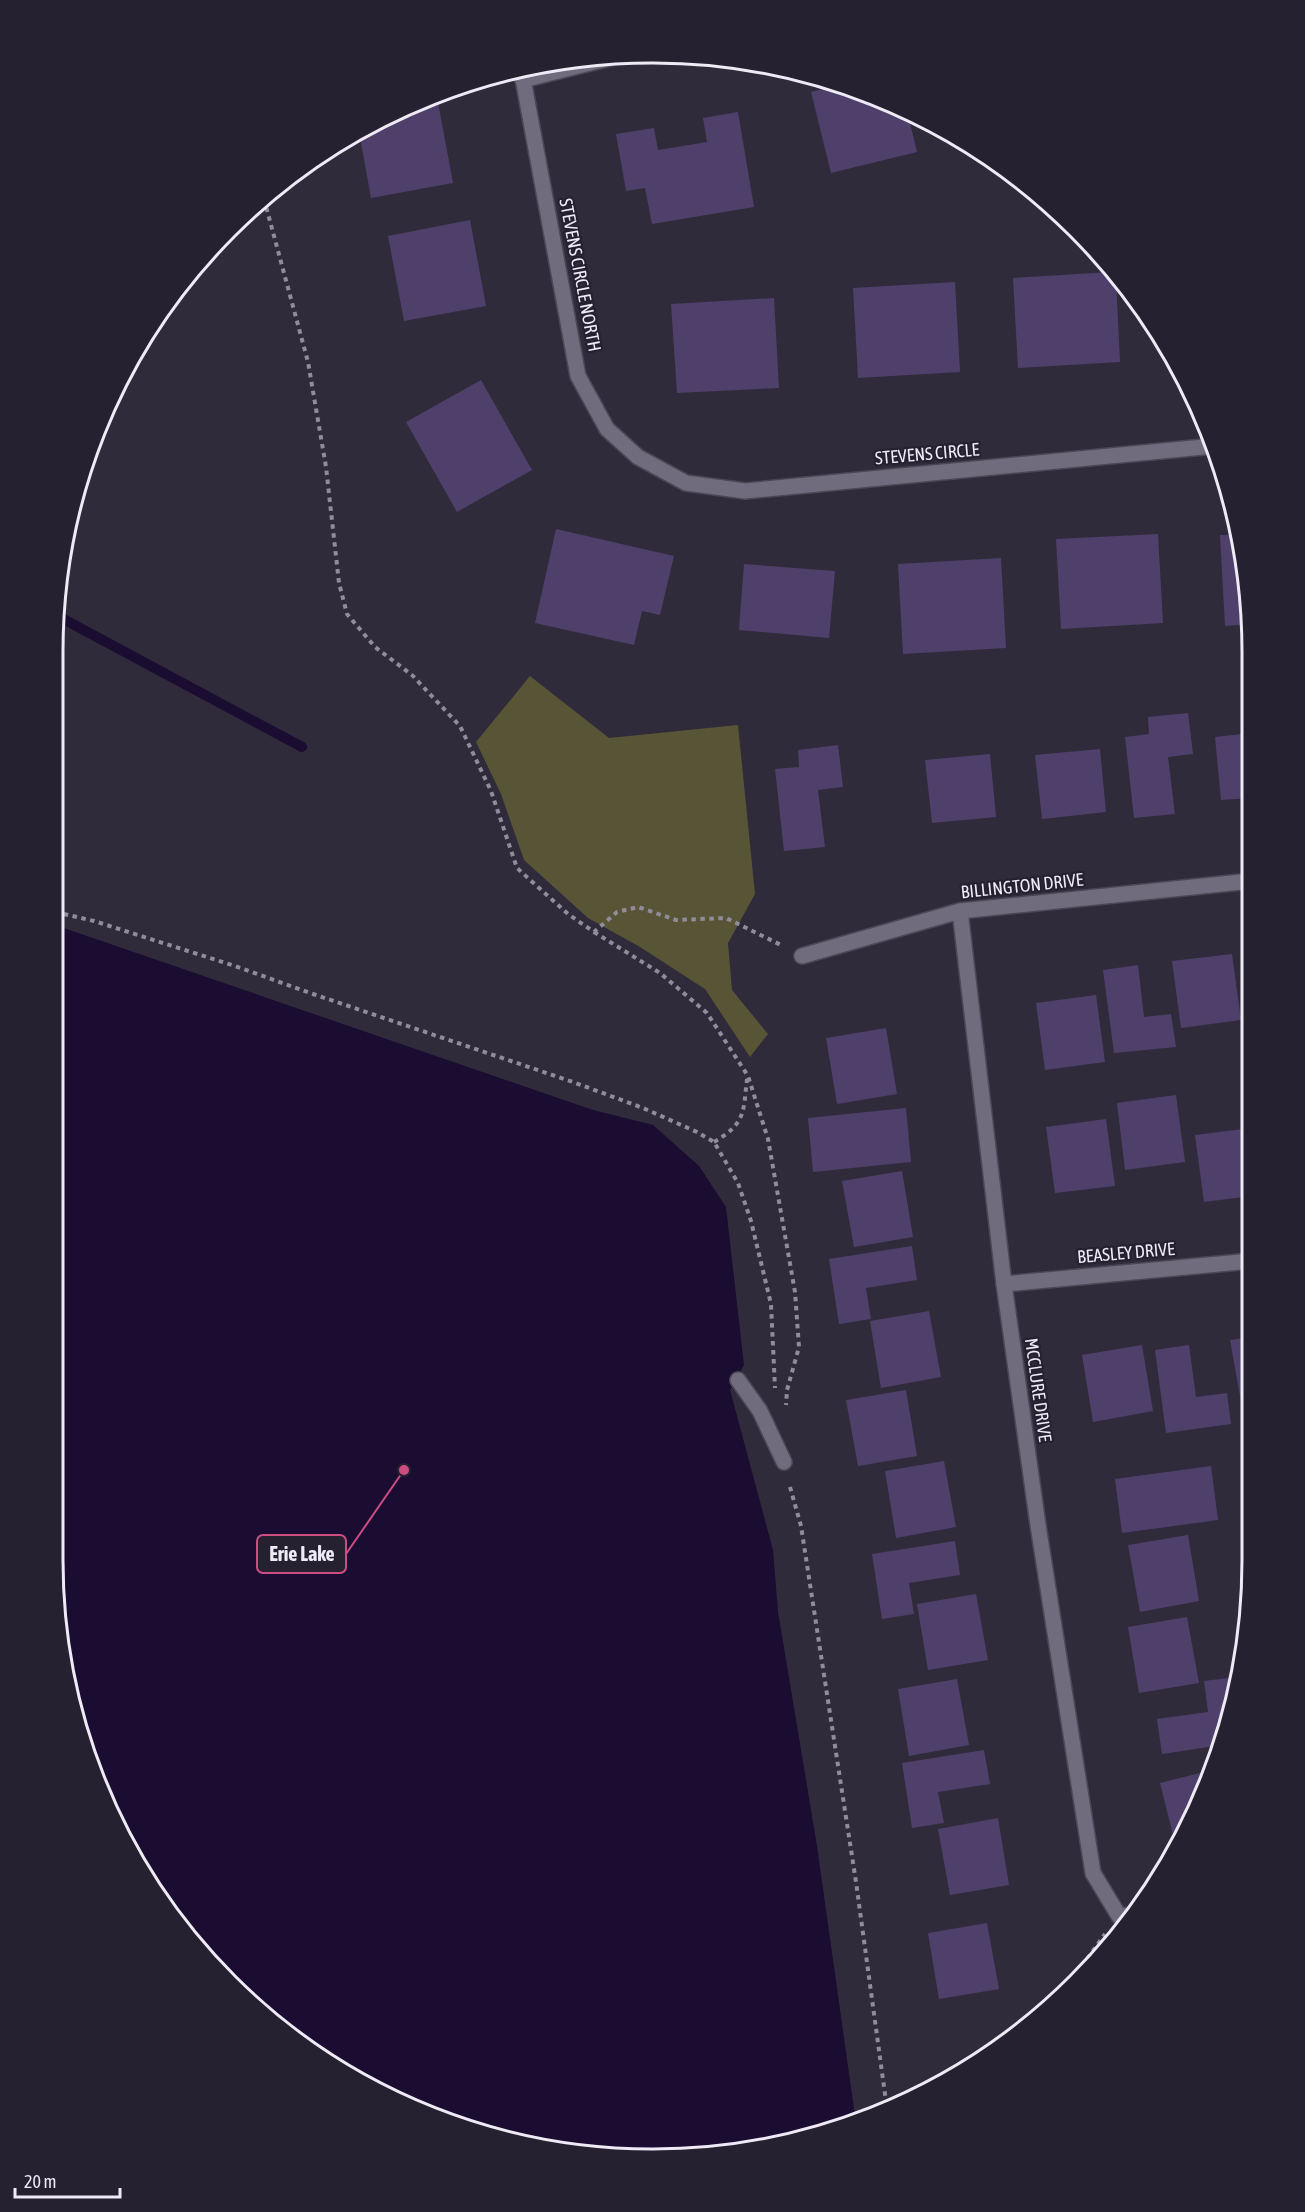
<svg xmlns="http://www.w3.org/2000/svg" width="1305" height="2212" font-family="'Asap Condensed',sans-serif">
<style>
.green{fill:#585436}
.water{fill:#1b0c31}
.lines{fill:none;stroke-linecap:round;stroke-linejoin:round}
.stream{stroke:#1b0c31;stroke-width:10}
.building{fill:#4e406a}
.lane-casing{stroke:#4b4755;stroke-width:18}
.street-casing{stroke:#4b4755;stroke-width:18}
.path{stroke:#908c99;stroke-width:4;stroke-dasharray:4.5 4.5;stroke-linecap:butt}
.lane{stroke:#716b7e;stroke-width:15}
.street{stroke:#716b7e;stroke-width:15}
.labels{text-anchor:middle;stroke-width:4.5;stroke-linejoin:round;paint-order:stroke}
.street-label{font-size:18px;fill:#eeebf6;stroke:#262131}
.rim{fill:none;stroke:#eeebf6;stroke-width:3}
.leader{fill:none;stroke:#cd4d82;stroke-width:2}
.callout-dot{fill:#cd4d82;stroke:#262131;stroke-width:2}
.callout{fill:#262131;stroke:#cd4d82;stroke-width:2}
.callout-label{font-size:20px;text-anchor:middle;font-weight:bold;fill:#eeebf6}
</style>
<rect width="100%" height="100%" fill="#302b3b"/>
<!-- green -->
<path class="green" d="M530 676 609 738 738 725 755 894 728 943 732 990 768 1034 750 1057 705 989 640 947 588 918 524 860 501 794 476 742Z"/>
<!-- water -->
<path class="water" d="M55 925 593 1110 653 1125 699 1166 726 1207 744 1365 730 1390 773 1550 778 1612 817 1846 856 2123 846 2128 691 2158 575 2154 497 2139 387 2098 319 2058 228 1984 176 1924 115 1825 84 1752 58 1638Z"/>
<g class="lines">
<!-- stream -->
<path class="stream" d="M54 614 302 747"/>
</g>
<!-- building -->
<g class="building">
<path d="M840 85 882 98 907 111 917 152 831 173 811 92Z"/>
<path d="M437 97 453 183 371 198 359 132 417 101Z"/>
<path d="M738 112 754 207 652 224 645 188 626 191 616 134 654 128 658 150 707 142 703 118Z"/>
<path d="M970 145 986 153 988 155 974 159Z"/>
<path d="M470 220 486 306 404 321 388 236Z"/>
<path d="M1111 272 1116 279 1120 362 1018 368 1013 278Z"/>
<path d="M955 282 960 372 858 378 853 288Z"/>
<path d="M774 298 779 388 677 393 671 304Z"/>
<path d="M481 380 532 470 457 512 406 422Z"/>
<path d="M556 529 674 556 660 615 642 611 634 645 535 623Z"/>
<path d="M1158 534 1163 623 1061 629 1056 539Z"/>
<path d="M1220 535H1236L1251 613V624L1225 626Z"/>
<path d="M1001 558 1006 648 903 654 898 564Z"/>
<path d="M744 564 835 571 829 638 739 630Z"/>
<path d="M1188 713 1193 754 1168 757 1175 814 1134 818 1125 737 1149 734 1148 717Z"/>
<path d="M1251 733V798L1221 800 1215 737Z"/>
<path d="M838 745 843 787 818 790 825 847 784 851 775 769 799 767 798 750Z"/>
<path d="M1100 749 1106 812 1042 819 1035 755Z"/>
<path d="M990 754 996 817 932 823 925 760Z"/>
<path d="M1232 954 1241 1020 1181 1028 1172 961Z"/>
<path d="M1138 965 1144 1017 1171 1014 1176 1047 1114 1053 1103 970Z"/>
<path d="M1096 995 1105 1062 1045 1070 1036 1003Z"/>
<path d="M886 1028 897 1094 837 1104 826 1038Z"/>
<path d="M1176 1095 1185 1162 1125 1170 1117 1103Z"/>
<path d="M906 1108 911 1162 813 1172 808 1118Z"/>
<path d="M1106 1119 1115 1186 1055 1193 1046 1127Z"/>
<path d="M1251 1128V1196L1204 1202 1195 1135Z"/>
<path d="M902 1171 913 1237 854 1247 842 1181Z"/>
<path d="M912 1246 917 1280 866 1288 871 1319 839 1324 829 1259Z"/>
<path d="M929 1311 941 1377 881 1388 870 1321Z"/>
<path d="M1251 1337V1405L1242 1407 1230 1340Z"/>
<path d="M1142 1345 1153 1411 1093 1422 1082 1355Z"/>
<path d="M1189 1345 1196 1397 1227 1393 1231 1424 1166 1433 1155 1350Z"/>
<path d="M906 1390 917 1456 858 1466 846 1400Z"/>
<path d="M944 1461 956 1527 896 1538 885 1471Z"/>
<path d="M1211 1466 1218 1520 1122 1533 1115 1479Z"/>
<path d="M1188 1535 1199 1601 1140 1612 1128 1545Z"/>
<path d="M955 1541 960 1575 909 1583 914 1614 882 1619 872 1554Z"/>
<path d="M976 1594 988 1660 928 1670 917 1604Z"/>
<path d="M1187 1617 1199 1683 1139 1693 1128 1627Z"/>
<path d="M1236 1677 1222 1745 1162 1754 1157 1719 1208 1712 1204 1681Z"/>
<path d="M957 1679 969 1745 909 1756 898 1689Z"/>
<path d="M984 1750 990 1784 938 1792 944 1823 912 1828 902 1763Z"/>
<path d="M1212 1770 1181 1833 1173 1835 1160 1783Z"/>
<path d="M998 1818 1009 1885 950 1895 938 1829Z"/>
<path d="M987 1923 999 1989 939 1999 928 1933Z"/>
</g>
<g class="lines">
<!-- lane casing -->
<g class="lane-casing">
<path id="lane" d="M738 1380 760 1411 784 1462"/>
</g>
<!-- street casing -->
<g class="street-casing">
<g id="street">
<path d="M521 68 578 376 607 429 638 457 686 483 745 491 1214 446"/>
<path d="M523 80 618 56"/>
<path d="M960 911 1004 1284 1038 1525 1093 1873 1119 1916 1134 1915"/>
<path d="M802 956 960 911 1251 881"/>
<path d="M1004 1284 1251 1261"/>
</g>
</g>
<!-- path -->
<g class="path">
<path d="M264 199 308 362 326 467 339 583 347 614 375 647 412 675 460 726 491 791 517 868 568 914 594 932 617 912 638 907 676 920 726 918 781 945"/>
<path d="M55 912 94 921 235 966 313 994 573 1082 643 1108 697 1132 714 1142 738 1183 751 1221 771 1304 775 1388"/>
<path d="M594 932 660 973 707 1013 748 1076 768 1139 795 1292 799 1347 787 1390 786 1405"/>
<path d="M714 1142C746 1123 743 1113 747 1079"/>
<path d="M790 1487 801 1526 856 1882 887 2109"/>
<path d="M1061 1995 1105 1934"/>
<path d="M1010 2041 1025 2022 1035 2019"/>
</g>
<!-- lane -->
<use href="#lane" class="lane"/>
<!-- street -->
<use href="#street" class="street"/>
</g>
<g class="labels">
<!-- street labels -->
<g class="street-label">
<text transform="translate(580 275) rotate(79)" y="6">STEVENS CIRCLE NORTH</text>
<text transform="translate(927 454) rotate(-5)" y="6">STEVENS CIRCLE</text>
<text transform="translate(1022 886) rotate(-6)" y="6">BILLINGTON DRIVE</text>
<text transform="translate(1126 1253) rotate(-5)" y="6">BEASLEY DRIVE</text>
<text transform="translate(1038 1390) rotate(82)" y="6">MCCLURE DRIVE</text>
</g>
</g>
<!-- crop -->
<path d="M0 0H1305V2212H0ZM652 63H653A589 589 0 0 1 1242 652V1560A589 589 0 0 1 653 2149H652A589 589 0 0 1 63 1560V652A589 589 0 0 1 652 63Z" fill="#262131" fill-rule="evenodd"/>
<path class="rim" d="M652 63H653A589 589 0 0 1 1242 652V1560A589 589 0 0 1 653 2149H652A589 589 0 0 1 63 1560V652A589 589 0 0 1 652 63Z"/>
<!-- callouts -->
<path class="leader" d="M404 1470L346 1554"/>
<circle class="callout-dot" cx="404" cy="1470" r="6"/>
<rect class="callout" x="257" y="1535" width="89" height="38" rx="6"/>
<g class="callout-label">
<text x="302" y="1561">Erie Lake</text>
</g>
<!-- scale -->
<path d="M15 2188v9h105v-9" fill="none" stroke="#eeebf6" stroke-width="3"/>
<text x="24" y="2188" font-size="18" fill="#eeebf6" stroke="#262131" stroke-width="4.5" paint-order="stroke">20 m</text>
</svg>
